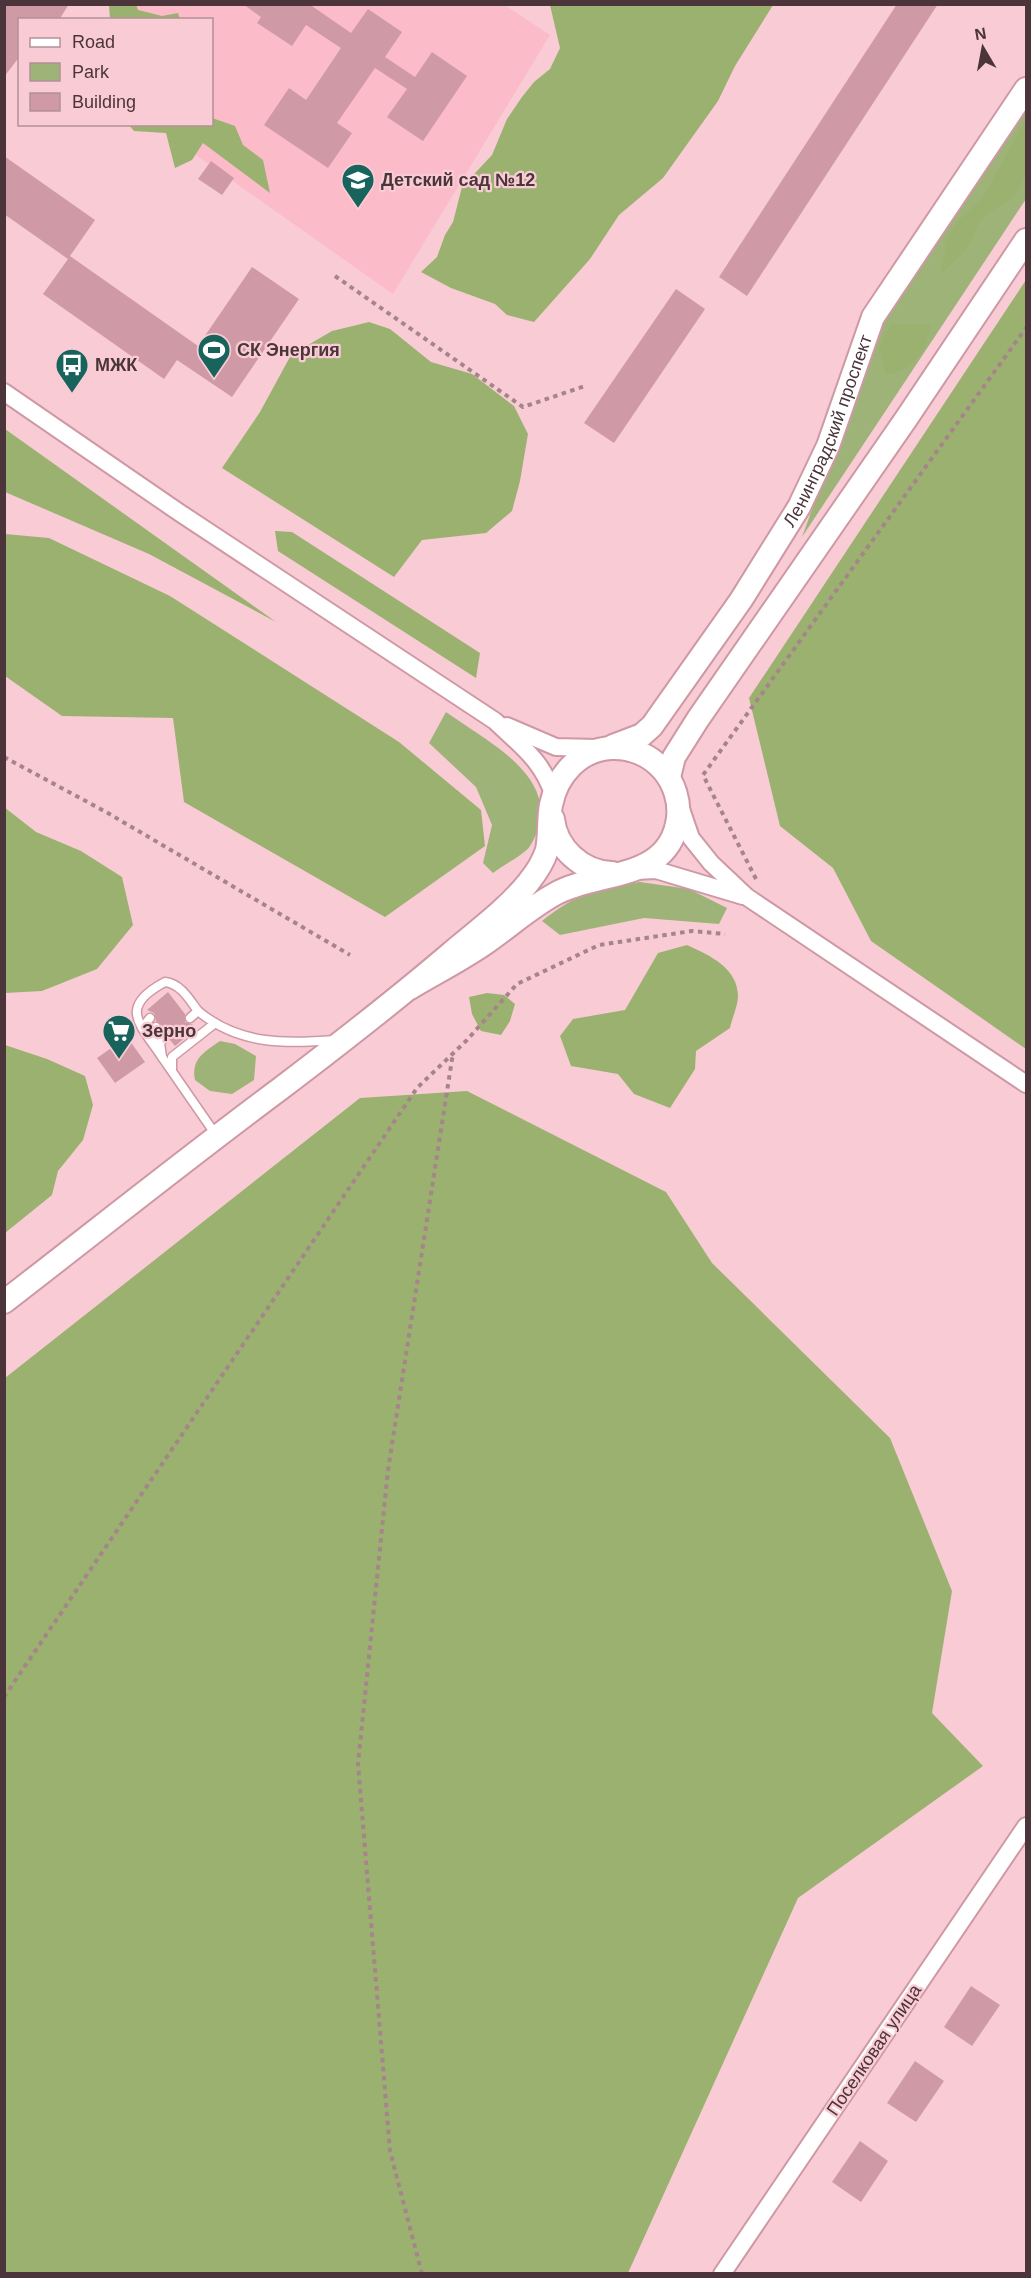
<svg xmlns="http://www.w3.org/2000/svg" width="1031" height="2278" font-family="Helvetica,sans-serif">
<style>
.built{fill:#fbbbc9}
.green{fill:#9db377}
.forest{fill:#9ab170}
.building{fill:#cf9aa5}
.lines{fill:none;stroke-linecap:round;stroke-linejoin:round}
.lane-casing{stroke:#ce99a4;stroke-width:11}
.street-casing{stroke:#ce99a4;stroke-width:20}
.secondary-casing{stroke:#ce99a4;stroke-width:26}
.path{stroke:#a6848b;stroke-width:4;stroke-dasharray:4.5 4.5;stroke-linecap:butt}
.lane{stroke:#fff;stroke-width:8}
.street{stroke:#fff;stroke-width:16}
.secondary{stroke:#fff;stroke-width:22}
.labels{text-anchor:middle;stroke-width:4.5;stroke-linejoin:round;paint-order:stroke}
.poi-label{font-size:18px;font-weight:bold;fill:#4b353a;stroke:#f9ccd5;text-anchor:start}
.street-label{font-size:18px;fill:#4b353a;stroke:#f9ccd5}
</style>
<rect width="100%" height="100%" fill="#f9ccd5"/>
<!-- built -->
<path class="built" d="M121 4H503L550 35 393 294 153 125 212 124V20H111Z"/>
<!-- green -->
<g class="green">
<path d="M1026 104V199L802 537 878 329Z"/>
<path d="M446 712C489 743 570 781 530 846 525 854 502 866 493 873L483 863 492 825 476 787 429 743Z"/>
<path d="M640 882 689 889 727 908 719 924 644 918 560 935 542 921C579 892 595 889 640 882Z"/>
<path d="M220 1041 235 1044 256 1056 254 1080 232 1094 210 1091 195 1080C191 1059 204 1052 220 1041Z"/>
</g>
<!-- forest -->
<g class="forest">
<path d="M109 5H136L138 10 162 16 178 13 180 19H110Z"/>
<path d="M550 5H773L735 66 718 101 663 178 619 215 590 259 534 322 507 315 495 304 451 288 421 272 437 257 445 235 453 222 462 187 492 155 507 119 522 97 534 82 550 69 560 48Z"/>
<path d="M212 118 235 126 243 145 263 160 270 193 203 143 192 160 175 168 166 133 134 131 129 125 212 124Z"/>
<path d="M1026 120V176L1013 197 979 221 969 246 941 275 947 239 962 217 982 199Z"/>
<path d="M1026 280V1049L871 941 833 868 780 826 749 698Z"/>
<path d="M369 322 390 329 431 362 472 374 514 406 528 434 520 481 512 511 486 533 422 540 394 577 222 468 260 412 291 355 332 331Z"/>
<path d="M892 324H930C928 353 913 368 886 375L879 347Z"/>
<path d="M4 429H5L276 622 149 554 5 492Z"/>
<path d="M275 531 292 532 480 653 476 678 278 551Z"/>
<path d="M5 534 49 538 170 596 399 742 481 810 485 846 385 917 184 802 173 718 62 716 5 676Z"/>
<path d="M4 807 36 832 81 851 122 877 133 925 97 969 42 991 5 993Z"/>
<path d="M687 945C709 955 738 968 738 996 738 1006 732 1018 730 1028L696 1051 695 1069 670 1108 634 1094 618 1074 571 1066 560 1036 573 1019 625 1010 658 953Z"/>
<path d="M487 993 504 995 515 1004 510 1021 501 1035 481 1031 472 1014 469 997Z"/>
<path d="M5 1045 47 1059 85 1076 93 1105 83 1140 58 1171 52 1195 5 1233Z"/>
<path d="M467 1091 666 1192 712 1263 890 1438 952 1591 932 1713 983 1766 798 1898 628 2273H5V1378L360 1098Z"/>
</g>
<!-- building -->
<g class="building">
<path d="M4 4H69L59 20H20V56L4 77Z"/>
<path d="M243 4H309L351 33 368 9 402 32 385 57 415 77 432 52 467 76 423 141 387 117 407 89 375 68 337 123 352 133 328 168 264 125 289 88 306 100 341 48 306 25 292 46 257 23 261 17Z"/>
<path d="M897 4H938L747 296 719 277Z"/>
<path d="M4 156 95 220 70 256 198 346 252 267 299 299 232 397 177 360 164 379 43 294 68 259 4 214Z"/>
<path d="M211 161 234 178 222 195 198 179Z"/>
<path d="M676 289 705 309 614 443 584 423Z"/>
<path d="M168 992 185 1014V1022L192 1024 196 1029 175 1046 170 1040 169 1033 163 1031 161 1024 156 1021 154 1013 147 1010Z"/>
<path d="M127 1037 145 1062 115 1083 97 1058Z"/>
<path d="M971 1986 1000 2005 972 2046 944 2027Z"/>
<path d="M915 2061 944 2081 916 2122 887 2103Z"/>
<path d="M860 2141 888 2161 861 2202 832 2182Z"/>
</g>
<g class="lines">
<!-- lane casing -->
<g class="lane-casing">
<g id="lane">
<path d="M190 1018 198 1011C239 1045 285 1044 335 1040"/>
<path d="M147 1033 146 1023 150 1018"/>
<path d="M165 1037 160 1043 162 1057 216 1135"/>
<path d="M154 1043 153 1034 156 1027"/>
<path d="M162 1057C139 1023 118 1007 165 982 181 984 189 999 198 1011"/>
<path d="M172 1069V1057L214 1024"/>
</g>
</g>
<!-- street casing -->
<g class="street-casing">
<g id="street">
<path d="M4 392 180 513 495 721C522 747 542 760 554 796"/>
<path d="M507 726 556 747 597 748"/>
<path d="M680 806 691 838 711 863 747 897 1026 1084"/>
<path d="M635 871 656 870 743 896"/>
<path d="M722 2274 1026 1826"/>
</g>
</g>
<!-- secondary casing -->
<g class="secondary-casing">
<g id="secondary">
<path id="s1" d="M613 746 642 735 652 726 741 600 799 507 828 446 873 317 1026 89"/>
<path d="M669 777 674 757 698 719 906 419 1026 240"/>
<path d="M553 819C556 848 582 872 612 873"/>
<path d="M4 1302C96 1231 187 1158 280 1089 338 1045 396 1000 451 953 477 931 506 910 528 883 536 873 543 863 547 850 550 836 548 820 551 805 557 775 579 750 611 748 631 747 650 755 663 770 674 783 680 801 678 818 670 882 598 870 555 894 531 907 510 926 487 942 463 959 435 973 410 988"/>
</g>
</g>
<!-- path -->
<g class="path">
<path d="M335 276 523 407 585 386"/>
<path d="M4 757 106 812 350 955"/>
<path d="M756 879 703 775 1026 328"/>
<path d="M4 1697 417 1088 467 1040 517 984 599 945 692 931 725 934"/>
<path d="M422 2274 390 2151 358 1764 388 1470 453 1053"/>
</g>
<!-- lane -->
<use href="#lane" class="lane"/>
<!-- street -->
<use href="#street" class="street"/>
<!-- secondary -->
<use href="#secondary" class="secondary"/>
</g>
<!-- icons -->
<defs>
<g id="school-pin" transform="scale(1.725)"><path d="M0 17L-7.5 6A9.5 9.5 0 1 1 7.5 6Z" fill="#18645c" stroke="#f9ccd5"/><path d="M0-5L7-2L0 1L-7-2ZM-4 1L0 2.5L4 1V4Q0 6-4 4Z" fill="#fff"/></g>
<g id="stadium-pin" transform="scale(1.725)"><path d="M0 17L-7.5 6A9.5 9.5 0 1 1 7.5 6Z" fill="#18645c" stroke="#f9ccd5"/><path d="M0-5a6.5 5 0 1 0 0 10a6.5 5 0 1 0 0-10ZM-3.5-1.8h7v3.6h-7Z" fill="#fff"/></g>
<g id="bus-pin" transform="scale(1.725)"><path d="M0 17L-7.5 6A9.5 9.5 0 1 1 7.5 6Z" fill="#18645c" stroke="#f9ccd5"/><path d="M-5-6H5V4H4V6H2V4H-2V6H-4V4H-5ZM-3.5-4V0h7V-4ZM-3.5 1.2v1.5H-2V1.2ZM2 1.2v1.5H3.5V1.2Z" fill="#fff"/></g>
<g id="supermarket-pin" transform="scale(1.725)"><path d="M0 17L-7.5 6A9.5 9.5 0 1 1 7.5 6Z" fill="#18645c" stroke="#f9ccd5"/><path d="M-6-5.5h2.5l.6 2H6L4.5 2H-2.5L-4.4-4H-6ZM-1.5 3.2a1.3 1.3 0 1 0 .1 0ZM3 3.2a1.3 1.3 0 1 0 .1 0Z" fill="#fff"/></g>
</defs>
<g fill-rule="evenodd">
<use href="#school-pin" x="358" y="180"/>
<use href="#stadium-pin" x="214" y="350"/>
<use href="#bus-pin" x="72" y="365"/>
<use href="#supermarket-pin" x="119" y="1031"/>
</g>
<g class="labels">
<!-- poi labels -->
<g class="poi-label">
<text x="381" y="186">Детский сад №12</text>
<text x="237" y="356">СК Энергия</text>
<text x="95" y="371">МЖК</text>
<text x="142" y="1037">Зерно</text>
</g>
<!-- street labels -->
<g class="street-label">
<text dy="6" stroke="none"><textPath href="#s1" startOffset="390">Ленинградский проспект</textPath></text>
<text transform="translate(874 2050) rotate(-56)" y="6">Поселковая улица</text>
</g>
</g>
<!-- border -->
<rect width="1031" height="2278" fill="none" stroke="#4b353a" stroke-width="12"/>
<!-- legend -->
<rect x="18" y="18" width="195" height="108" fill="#f9ccd5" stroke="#b39097" stroke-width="1.5"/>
<rect x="30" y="38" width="30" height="9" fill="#ffffff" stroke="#b39097" stroke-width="1.5"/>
<text x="72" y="48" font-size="18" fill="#4b353a">Road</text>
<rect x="30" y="63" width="30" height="18" fill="#9db377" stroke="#b39097" stroke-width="1.5"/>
<text x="72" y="78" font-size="18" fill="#4b353a">Park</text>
<rect x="30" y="93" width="30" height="18" fill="#cf9aa5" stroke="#b39097" stroke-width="1.5"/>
<text x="72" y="108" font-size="18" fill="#4b353a">Building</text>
<!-- north arrow -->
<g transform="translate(983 48) rotate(350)" stroke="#f9ccd5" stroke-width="4.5" paint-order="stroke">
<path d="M0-4.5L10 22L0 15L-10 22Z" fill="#4b353a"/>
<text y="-9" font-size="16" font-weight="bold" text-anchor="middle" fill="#4b353a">N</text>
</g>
</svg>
